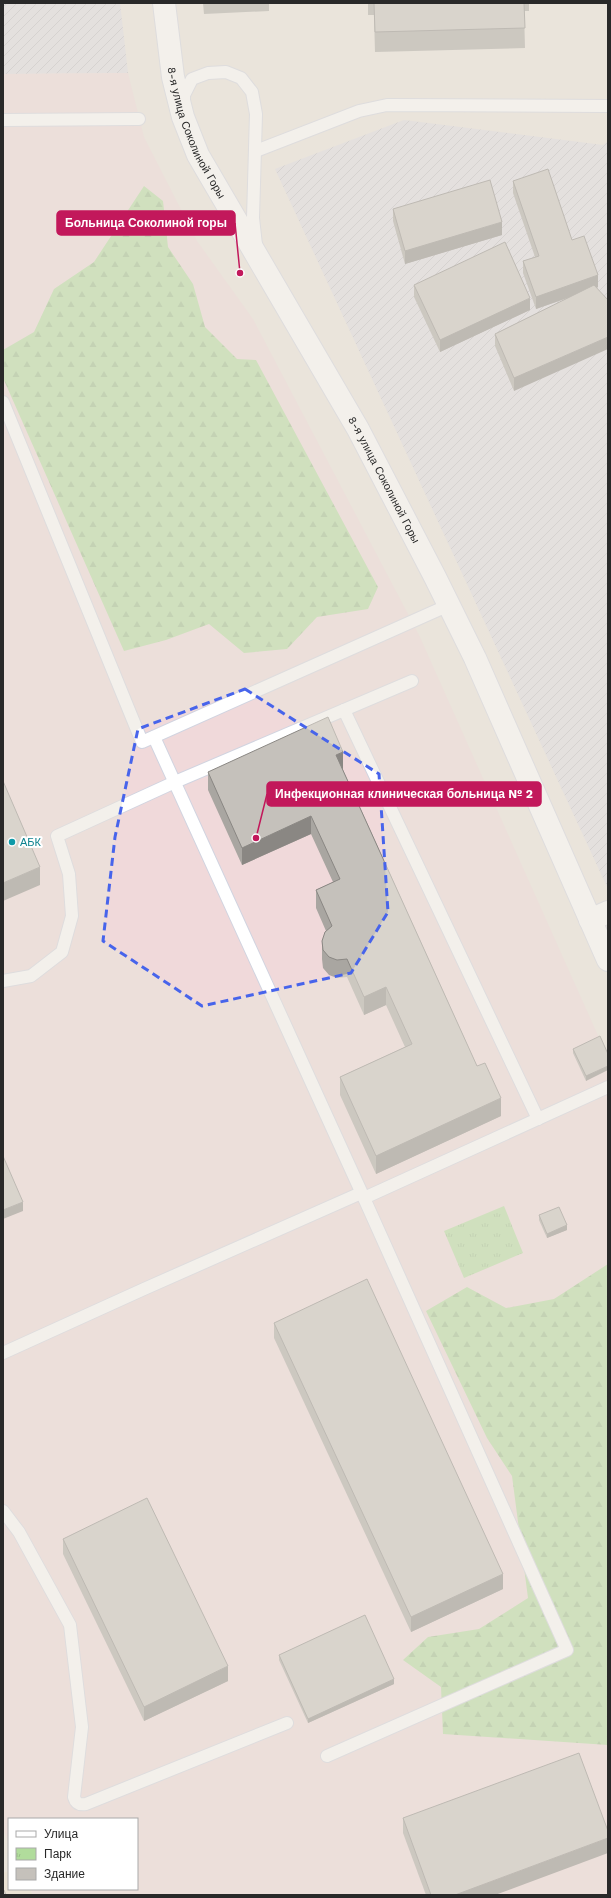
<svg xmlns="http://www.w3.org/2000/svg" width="611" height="1898" font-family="'Work Sans',sans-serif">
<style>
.industrial{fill:url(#industrial-furrows)}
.education{fill:#eae1cc}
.medical{fill:#f0d9da}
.forest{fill:url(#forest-firs)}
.park{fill:url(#park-tufts)}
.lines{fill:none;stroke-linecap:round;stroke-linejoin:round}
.service-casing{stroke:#d1d4e0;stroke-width:14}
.minor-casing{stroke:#d1d4e0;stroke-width:24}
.service{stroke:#fff;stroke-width:12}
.minor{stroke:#fff;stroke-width:22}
.wall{fill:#a9a6a1}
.shaded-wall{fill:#8a8783}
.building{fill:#c5c1bb;stroke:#8a8783}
.marked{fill:none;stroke:#4764eb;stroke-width:3;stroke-dasharray:8 5;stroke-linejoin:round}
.culture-dot{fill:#0f9aa8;stroke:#fff;stroke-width:1.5}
.labels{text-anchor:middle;stroke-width:4;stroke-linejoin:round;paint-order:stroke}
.street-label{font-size:11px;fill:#292929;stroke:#fff}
.culture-label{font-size:11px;fill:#0d838f;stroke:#fff;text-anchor:start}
.leader{fill:none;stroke:#c2185b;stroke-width:1.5}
.callout-dot{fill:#c2185b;stroke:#fff;stroke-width:1.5}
.callout{fill:#c2185b;stroke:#c2185b;stroke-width:1.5}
.callout-label{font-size:12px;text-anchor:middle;font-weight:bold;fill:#fff}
</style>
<defs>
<pattern id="industrial-furrows" width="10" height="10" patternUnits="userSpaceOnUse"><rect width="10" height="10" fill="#dedbe3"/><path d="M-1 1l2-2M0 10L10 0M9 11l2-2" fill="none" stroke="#bebcc3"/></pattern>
<pattern id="forest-firs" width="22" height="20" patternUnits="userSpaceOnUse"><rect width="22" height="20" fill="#b1dc9c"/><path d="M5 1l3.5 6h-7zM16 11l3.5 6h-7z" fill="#98bd86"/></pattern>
<pattern id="park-tufts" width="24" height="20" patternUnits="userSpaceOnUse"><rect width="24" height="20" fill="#b1dc9c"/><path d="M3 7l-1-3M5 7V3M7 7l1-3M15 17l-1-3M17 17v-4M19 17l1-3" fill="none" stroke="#98bd86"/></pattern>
</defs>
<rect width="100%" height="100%" fill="#eae4db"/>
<!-- industrial -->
<g class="industrial">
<path d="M3 3H120L128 73 3 74Z"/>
<path d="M404 120 603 145 608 141V889L275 169Z"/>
</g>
<!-- education -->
<path class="education" d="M9 1871V1889H30L33 1895H3V1873Z"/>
<!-- medical -->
<path class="medical" d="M128 73 144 137 197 241 253 319 419 635 608 1058V1895H33L30 1889H137V1819H9V1843L3 1829V74Z"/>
<!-- forest -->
<g class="forest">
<path d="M144 186 163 201 168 247 193 284 205 327 237 359 256 360 378 587 368 609 317 617 287 649 244 653 209 624 166 640 124 651 3 378V350L34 332 54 289 94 262Z"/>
<path d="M608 1264V1745L443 1734 441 1687 403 1660 428 1637 479 1629 528 1598 512 1476 487 1438 426 1311 467 1287 506 1308 554 1299Z"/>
</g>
<!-- park -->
<path class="park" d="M504 1206 523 1253 464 1278 444 1231Z"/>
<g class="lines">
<!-- service casing -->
<g class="service-casing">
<g id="service">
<path d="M184 104V95L192 79 208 73 226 72 241 78 252 92 256 114 253 218 256 245"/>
<path d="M3 120 139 119"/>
<path d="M256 151 359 111 387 105 608 106"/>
<path d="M3 402 142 742 449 605"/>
<path d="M344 710 538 1119"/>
<path d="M154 737 364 1198 608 1087"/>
<path d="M3 981 31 976 62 952 72 916 69 874 57 836 175 782 412 681"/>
<path d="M3 1353 144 1289 361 1193"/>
<path d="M3 1511 19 1532 70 1625 82 1727 74 1797C76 1804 80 1805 86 1804L287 1723"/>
<path d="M327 1756 567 1650 364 1198"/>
</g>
</g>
<!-- minor casing -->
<g class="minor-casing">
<g id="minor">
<path id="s1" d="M164 3 173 77 183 117 198 155 358 429 435 577 475 658 608 960"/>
<path d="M590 920 608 912"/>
</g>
</g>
<!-- service -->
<use href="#service" class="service"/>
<!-- minor -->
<use href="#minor" class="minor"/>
</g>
<!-- wall -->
<g class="wall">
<path d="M203 3H269V11L204 14Z"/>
<path d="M368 3H529V11H524L525 48 375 52 374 15H368Z"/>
<path d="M513 181 572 240 598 287 514 391 495 346V334L568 298 536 309 523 273V261L535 257 513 193Z"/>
<path d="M393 209 502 235 405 264 393 221Z"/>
<path d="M414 285 530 310 440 352 414 297Z"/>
<path d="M343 770 477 1066 501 1116 376 1174 340 1095V1077L405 1047 386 1005 364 1015 347 977 337 978 329 975 323 968 322 959V941L326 931 316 908V890L333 882 311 834 242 865 208 790V772Z"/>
<path d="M573 1049 608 1054 586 1081 573 1053Z"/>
<path d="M539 1215 567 1230 547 1238 539 1220Z"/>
<path d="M274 1323 503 1589 411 1632 274 1338Z"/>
<path d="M63 1539 228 1681 144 1721 63 1554Z"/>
<path d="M279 1655 394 1684 308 1723 279 1660Z"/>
<path d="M403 1818 495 1895H426L403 1833Z"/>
</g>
<!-- shaded-wall -->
<g class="shaded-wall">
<path d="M502 222V235L405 264V251Z"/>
<path d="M598 275V287L536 309V297Z"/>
<path d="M530 298V310L440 352V340Z"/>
<path d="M608 337V349L514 391V378Z"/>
<path d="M343 752V770L336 773V755Z"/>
<path d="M311 816V834L242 865V848Z"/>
<path d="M40 867V885L3 901V883Z"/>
<path d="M386 987V1005L364 1015V997Z"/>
<path d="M608 1066V1070L586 1081V1076Z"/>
<path d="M501 1098V1116L376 1174V1156Z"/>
<path d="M23 1202V1211L3 1219V1210Z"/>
<path d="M567 1225V1230L547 1238V1234Z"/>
<path d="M503 1574V1589L411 1632V1617Z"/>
<path d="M228 1666V1681L144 1721V1707Z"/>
<path d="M394 1679V1684L308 1723V1719Z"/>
<path d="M608 1838V1853L495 1895H455Z"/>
</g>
<!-- building -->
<g class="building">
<path d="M374 3H524L525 28 375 32Z"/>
<path d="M548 169 572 240 584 236 598 275 536 297 523 261 539 256 513 181Z"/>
<path d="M490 180 502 222 405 251 393 209Z"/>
<path d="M505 242 530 298 440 340 414 285Z"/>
<path d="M594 285 608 300V337L514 378 495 334Z"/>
<path d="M328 717 343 752 336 755 477 1066 485 1063 501 1098 376 1156 340 1077 412 1044 386 987 364 997 347 959 337 960 329 957 323 950 322 941 325 932 332 926 316 890 340 879 311 816 242 848 208 772Z"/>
<path d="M3 781 40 867 3 883Z"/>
<path d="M600 1036 608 1054V1066L586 1076 573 1049Z"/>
<path d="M3 1156 23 1202 3 1210Z"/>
<path d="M559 1207 567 1225 547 1234 539 1215Z"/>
<path d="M367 1279 503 1574 411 1617 274 1323Z"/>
<path d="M147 1498 228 1666 144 1707 63 1539Z"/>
<path d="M365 1615 394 1679 308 1719 279 1655Z"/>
<path d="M579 1753 608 1831V1838L455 1895H431L403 1818Z"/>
<path d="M3 1890H4L6 1895H3Z"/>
</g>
<!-- marked area -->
<path d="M0 0H611V1898H0ZM245 689 379 774 388 912 351 973 202 1006 103 941 115 837 138 729Z" fill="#eae4db" fill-opacity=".55" fill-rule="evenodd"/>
<path class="marked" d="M245 689 379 774 388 912 351 973 202 1006 103 941 115 837 138 729Z"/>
<!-- markers -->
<circle class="culture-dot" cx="12" cy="842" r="4"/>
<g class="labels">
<!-- street labels -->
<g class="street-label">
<text dy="4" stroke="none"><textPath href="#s1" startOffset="135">8-я улица Соколиной Горы</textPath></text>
<text dy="4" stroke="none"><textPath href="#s1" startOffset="531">8-я улица Соколиной Горы</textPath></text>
</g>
<!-- culture labels -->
<g class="culture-label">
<text x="20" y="846">АБК</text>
</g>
</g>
<!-- callouts -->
<path class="leader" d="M240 273L235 223M256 838L267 794"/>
<g class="callout-dot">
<circle cx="240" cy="273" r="4"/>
<circle cx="256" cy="838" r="4"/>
</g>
<g class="callout">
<rect x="57" y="211" width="178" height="24" rx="4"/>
<rect x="267" y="782" width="274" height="24" rx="4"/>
</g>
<g class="callout-label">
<text x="146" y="227">Больница Соколиной горы</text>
<text x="404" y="798">Инфекционная клиническая больница № 2</text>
</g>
<!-- border -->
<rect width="611" height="1898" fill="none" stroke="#292929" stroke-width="8"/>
<!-- legend -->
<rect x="8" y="1818" width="130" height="72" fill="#ffffff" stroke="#a9a9a9"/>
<rect x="16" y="1831" width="20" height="6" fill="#ffffff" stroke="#a9a9a9"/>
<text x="44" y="1838" font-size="12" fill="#292929">Улица</text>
<rect x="16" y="1848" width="20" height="12" fill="url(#park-tufts)" stroke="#a9a9a9"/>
<text x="44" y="1858" font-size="12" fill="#292929">Парк</text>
<rect x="16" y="1868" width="20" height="12" fill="#c5c1bb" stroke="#a9a9a9"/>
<text x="44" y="1878" font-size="12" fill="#292929">Здание</text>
</svg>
